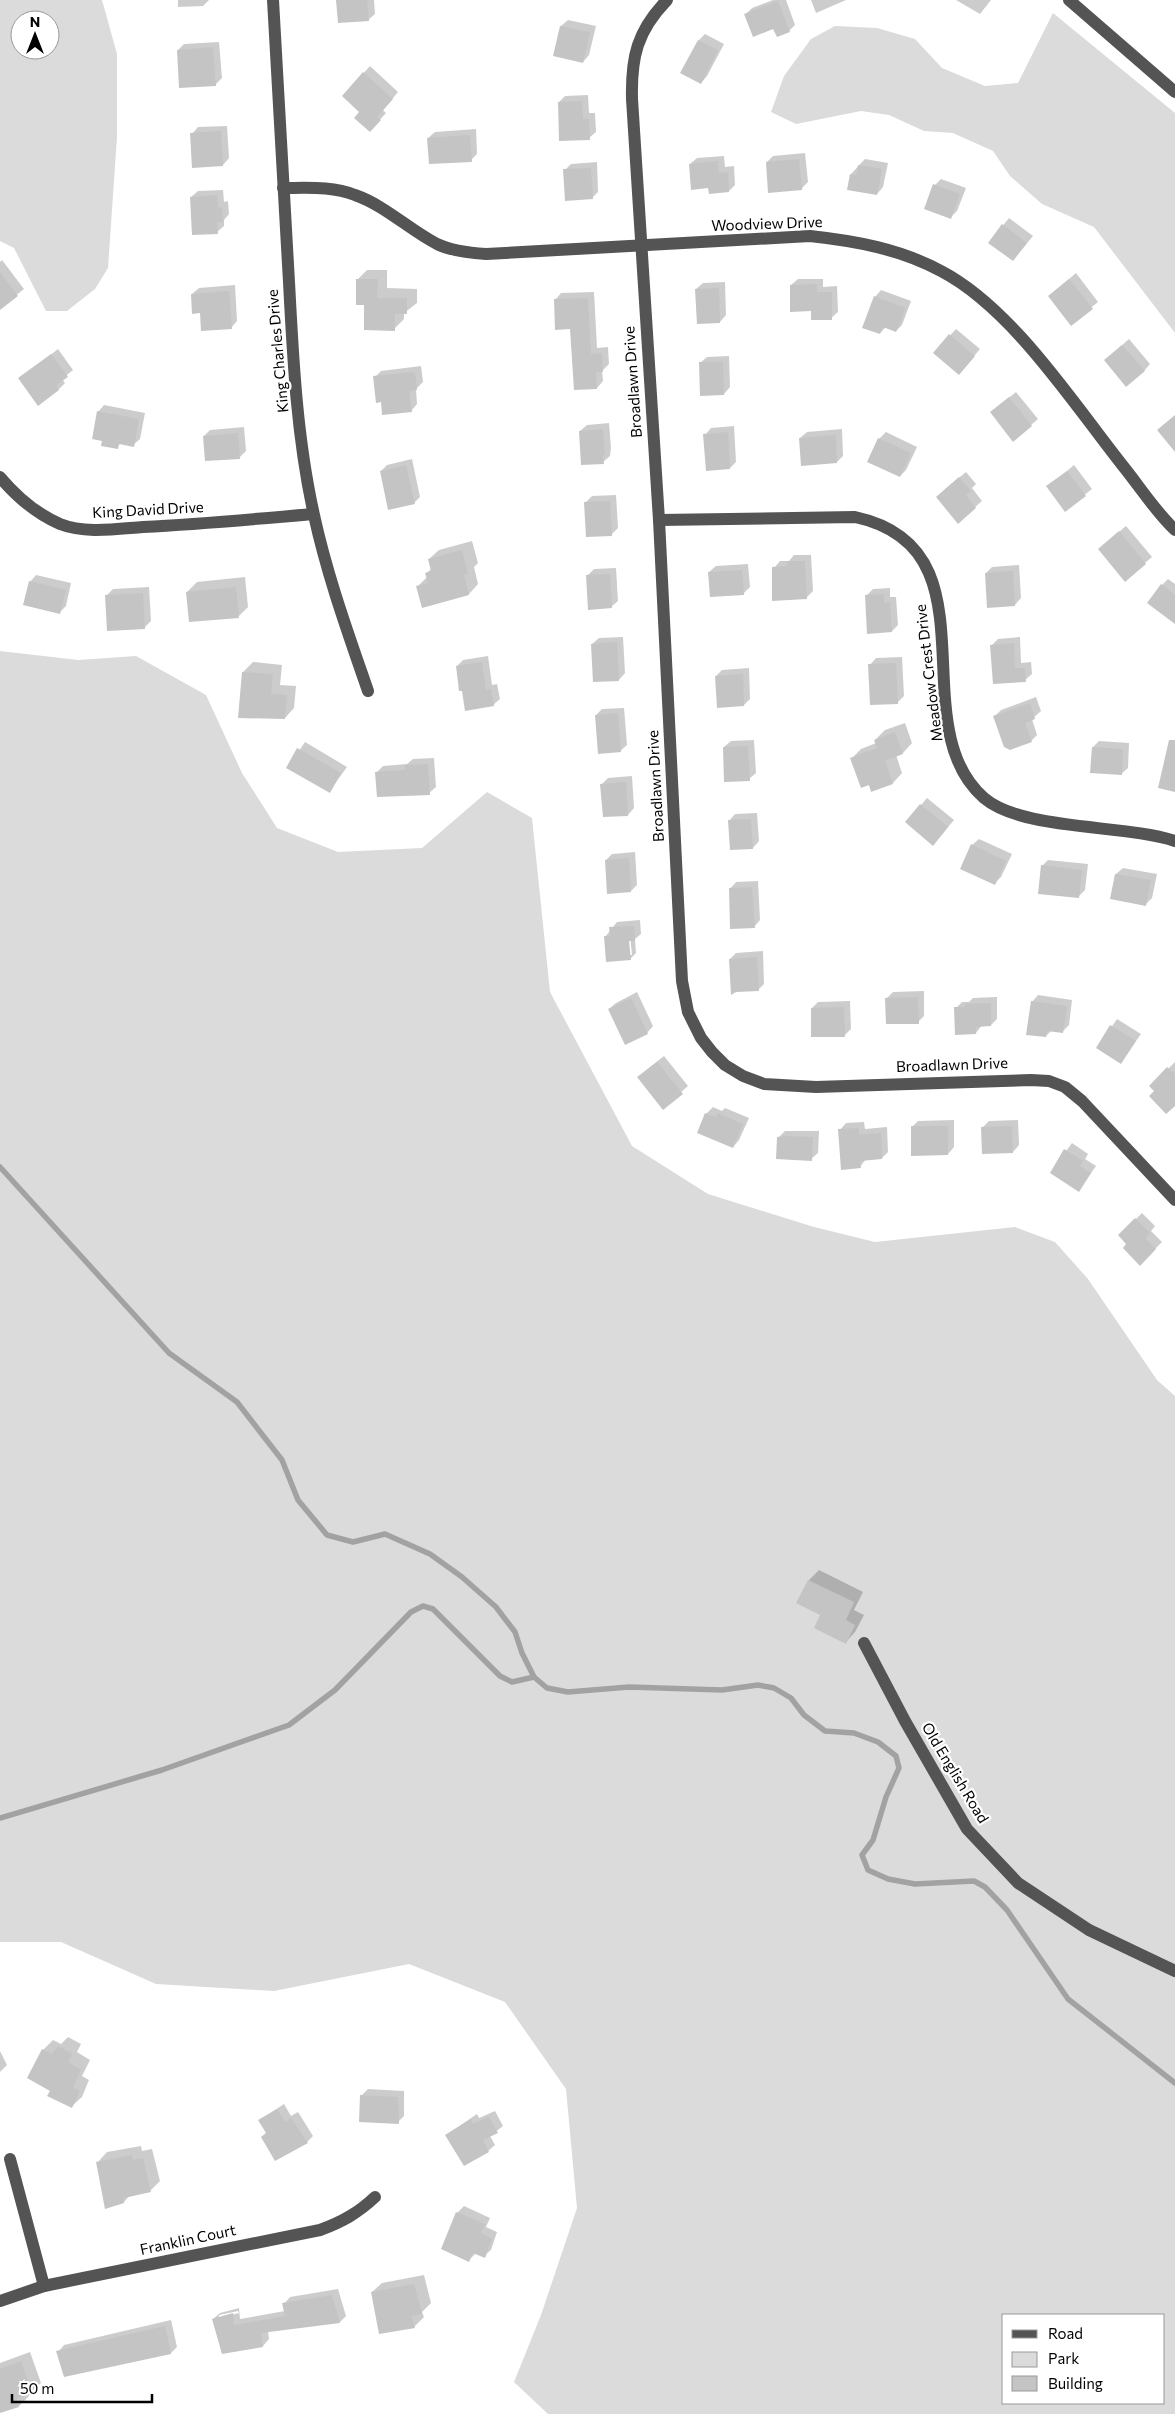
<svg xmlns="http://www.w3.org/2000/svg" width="1175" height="2414" font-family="Commissioner,sans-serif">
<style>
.green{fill:#dbdbdb;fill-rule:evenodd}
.shadow{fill:#0003;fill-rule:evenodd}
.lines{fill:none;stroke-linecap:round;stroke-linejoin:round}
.stream{stroke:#a2a2a2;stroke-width:5.5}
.building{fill:#c4c4c4}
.minor{stroke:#545454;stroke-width:12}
.labels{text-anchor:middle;stroke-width:4.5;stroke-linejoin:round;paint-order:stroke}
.street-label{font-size:15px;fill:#000;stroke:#fff}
</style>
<rect width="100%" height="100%" fill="#fff"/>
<!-- green -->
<g class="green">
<path d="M0 0H102L117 54V137L108 268 95 289 67 311H46L14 248 0 241ZM20 20H50V50H20Z"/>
<path d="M1053 13 1175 113V333L1094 227 1042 204 1010 176 993 151 953 133 924 131 889 115 861 111 796 124 771 112 784 76 811 39 835 26 877 28 915 39 942 68 985 86 1018 83Z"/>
<path d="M0 651 78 660 136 656 206 695 242 773 277 828 338 852 422 848 487 792 532 818 550 992 632 1146 708 1194 814 1227 875 1242 1015 1227 1055 1242 1088 1279 1157 1380 1175 1396V2414H548L514 2382 541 2315 577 2208 566 2089 505 2002 409 1964 274 1991 156 1984 61 1942H0ZM1004 2315H1164V2403H1004Z"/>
</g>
<!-- shadow -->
<g class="shadow">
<path d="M178 0H209L203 6 178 7Z"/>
<path d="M337 0H374L375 14 368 20Z"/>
<path d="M773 0H786L795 25 789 31 774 27 746 14 752 8Z"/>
<path d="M811 0H846L816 13Z"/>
<path d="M956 0H991L980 14Z"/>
<path d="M568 20 596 26 589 55 583 62 555 55 561 26Z"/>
<path d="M705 34 724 44 707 76 701 83 699 40Z"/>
<path d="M219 42 222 78 215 85 178 50 184 44Z"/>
<path d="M370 66 398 92 383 110 386 113 376 124 343 96Z"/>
<path d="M588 95 589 113H595L596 132 589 138 559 102 565 96Z"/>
<path d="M227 126 229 158 223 165 192 134 198 127Z"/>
<path d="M476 129 477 154 471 160 428 138 435 132Z"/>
<path d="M805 153 808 182 801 189 767 162 773 156Z"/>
<path d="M724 156 725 167 734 166 735 185 729 191 710 187 690 164 697 158Z"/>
<path d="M865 159 888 163 883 187 877 194 851 174Z"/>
<path d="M597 162 598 192 592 198 565 170 571 164Z"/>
<path d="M941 179 966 188 957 211 951 217 935 185Z"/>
<path d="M223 190 224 202 228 201 229 214 224 220V226L217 232 191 197 198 191Z"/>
<path d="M1009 218 1033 236 1013 260 990 242Z"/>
<path d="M2 260 24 289 0 308V262Z"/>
<path d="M367 270H387V288L417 289V303L404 313V319L394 329 365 304 357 280Z"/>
<path d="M1076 273 1098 302 1071 324 1049 296Z"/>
<path d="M798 279H823V287L837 286 838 312 831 318 813 310 791 285Z"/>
<path d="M725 282 726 315 720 322 696 289 703 283Z"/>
<path d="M235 285 237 321 231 328 201 312 192 294 199 288Z"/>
<path d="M881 290 911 301 902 325 896 331 886 327 880 333 875 297Z"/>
<path d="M594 292 597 348 608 347 609 364 602 371 603 381 597 388 571 328 555 300 561 293Z"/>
<path d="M956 329 980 349 965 367 935 352Z"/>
<path d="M1129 339 1150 364 1144 371 1112 354Z"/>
<path d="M58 349 73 370 62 379 65 383 59 389 38 404 20 379Z"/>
<path d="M729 356 730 387 724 394 700 363 707 357Z"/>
<path d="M421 366 423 382 416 389 417 404 411 411 382 401 375 377 381 371Z"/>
<path d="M1016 392 1038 419 1031 425 991 412Z"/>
<path d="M104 405 145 413 140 439 133 445 121 443 117 447 104 440 98 412Z"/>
<path d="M609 423 611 448 610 456 603 462 580 431 587 425Z"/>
<path d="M734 426 736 462 730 468 705 435 711 428Z"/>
<path d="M244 427 246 451 240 457 204 436 210 430Z"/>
<path d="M842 429 843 456 837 462 800 438 807 432Z"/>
<path d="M886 432 917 447 906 470 900 476 879 439Z"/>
<path d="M412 459 420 497 414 503 381 471 387 465Z"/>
<path d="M1074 465 1092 489 1065 510 1048 487Z"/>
<path d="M966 472 976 484 972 488 982 501 958 522 944 490Z"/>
<path d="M616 495 618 528 611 535 585 503 592 496Z"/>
<path d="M1126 526 1152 557 1125 580 1106 543Z"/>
<path d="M472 541 478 563 474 567 478 584 469 594 417 587 428 576 427 573 432 568 429 559 439 550Z"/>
<path d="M794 555H811L813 591 807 597 774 568 780 561H789Z"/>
<path d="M748 564 750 587 743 594 709 572 716 566Z"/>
<path d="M1019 565 1021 598 1015 605 988 606 986 573 992 567Z"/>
<path d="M616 568 618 601 611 607 588 575 594 569Z"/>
<path d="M36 575 71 583 66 606 59 613 30 582Z"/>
<path d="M245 577 248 607 239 616 187 592 197 582Z"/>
<path d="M1168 579 1175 584V623L1162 585Z"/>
<path d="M149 587 151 621 144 628 106 596 113 589Z"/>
<path d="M890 588V597H896L898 625 892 631 866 596 873 589Z"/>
<path d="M623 637 625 673 619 680 592 644 599 638Z"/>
<path d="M1020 637 1021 663 1031 662 1032 674 1025 680 992 645 998 639Z"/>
<path d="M488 656 492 685 497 684 500 699 493 705 463 689 457 666 463 660Z"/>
<path d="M902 657 904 696 897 703 870 665 876 658Z"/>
<path d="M253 662 282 665 280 685 296 686 294 708 285 718 243 672Z"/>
<path d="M749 668 750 699 744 705 716 676 722 670Z"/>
<path d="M1036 697 1041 711 1032 719 1037 735 1031 741 995 716 1001 710Z"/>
<path d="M624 708 627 745 620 751 596 715 602 709Z"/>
<path d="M905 723 912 743 903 753 896 755 902 773 893 783 872 790 851 759 861 749 876 743 875 740 885 730Z"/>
<path d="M754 740 756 773 749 779 724 747 731 741Z"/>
<path d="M1099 741 1129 743 1128 768 1121 774 1093 747Z"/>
<path d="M305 742 347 767 329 792 288 767Z"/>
<path d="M434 758 436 787 429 793 377 772 383 766 407 764 413 759Z"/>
<path d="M632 776 634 808 628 815 602 784 608 778Z"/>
<path d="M927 798 954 820 939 838 907 822Z"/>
<path d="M757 813 759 841 753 848 729 821 735 814Z"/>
<path d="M979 839 1012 854 1001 877 995 883 972 845Z"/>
<path d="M635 852 637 885 631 891 606 860 612 854Z"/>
<path d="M1048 860 1088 864 1085 890 1079 896 1042 866Z"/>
<path d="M1123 868 1157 874 1152 898 1146 904 1112 898 1116 874Z"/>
<path d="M758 881 760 920 754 927 730 889 736 882Z"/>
<path d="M640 920 641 934 635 939 636 953 630 959 605 937 617 922ZM628 935H630L632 955H629Z"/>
<path d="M763 951 764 984 758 990 730 959 736 953Z"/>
<path d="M924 991V1016L918 1022 887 998 893 992Z"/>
<path d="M637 992 653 1026 647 1033 609 1009 616 1003Z"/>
<path d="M1038 995 1072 1000 1069 1025 1062 1032 1052 1030 1046 1036 1032 1002Z"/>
<path d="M997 997V1019L991 1025H982L976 1033 956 1008 962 1002H969L973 998Z"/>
<path d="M850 1001 851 1029 845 1035 812 1008 818 1002Z"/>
<path d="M1117 1019 1141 1034 1121 1062 1097 1048Z"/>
<path d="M664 1056 688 1086 663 1108 645 1071Z"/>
<path d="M1175 1062V1104L1151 1086Z"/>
<path d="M713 1107 722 1111 725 1108 749 1118 739 1140 733 1147 706 1114Z"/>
<path d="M954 1120V1147L948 1154 912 1127 918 1121Z"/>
<path d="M1018 1120 1019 1145 1013 1152 983 1127 989 1121Z"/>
<path d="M864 1122 865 1129 887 1127 888 1152 882 1158 866 1159 860 1167 840 1130 846 1123Z"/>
<path d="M785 1131H819L818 1153 811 1159 778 1138Z"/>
<path d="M1072 1143 1088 1154 1085 1159 1096 1166 1079 1190 1051 1172Z"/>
<path d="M1142 1213 1155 1226 1151 1231 1162 1242 1140 1264 1128 1244 1120 1235Z"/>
<path d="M819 1570 863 1592 854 1610 864 1615 855 1632 846 1642 822 1615 798 1603 809 1580Z"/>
<path d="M68 2037 81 2044 77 2052 90 2060 82 2076 89 2080 82 2097 72 2106 51 2090 43 2050 53 2040 61 2044Z"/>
<path d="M0 2051 7 2065 0 2072Z"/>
<path d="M368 2089 404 2091V2116L398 2122 362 2095Z"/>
<path d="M284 2104 291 2116 298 2112 313 2136 307 2142 267 2132 260 2120Z"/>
<path d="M495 2111 503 2126 490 2136 495 2145 488 2151 446 2135 477 2114 479 2118Z"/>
<path d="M141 2146 142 2151 152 2149 160 2181 151 2190 130 2195 124 2202 98 2162 107 2152Z"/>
<path d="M464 2206 490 2218 486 2227 497 2232 491 2250 484 2256 476 2253 469 2260 443 2248 457 2213Z"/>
<path d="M424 2275 431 2303 422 2312 424 2317 414 2327 372 2292 382 2283Z"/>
<path d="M338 2289 346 2316 340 2322 268 2331 269 2339 263 2346 213 2319 220 2313 239 2308 240 2319 285 2311 284 2304 290 2297ZM238 2311 239 2313 219 2318V2315Z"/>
<path d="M171 2320 177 2347 171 2353 58 2352 64 2345Z"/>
<path d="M30 2352 41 2383 28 2394 29 2396 19 2406 0 2412V2363Z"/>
</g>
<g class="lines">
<!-- stream -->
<g class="stream">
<path d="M0 1167 169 1353 237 1402 282 1460 298 1500 327 1535 353 1542 385 1534 430 1554 462 1577 496 1607 515 1632 522 1653 534 1677 547 1688 568 1692 629 1687 722 1690 758 1685 774 1688 791 1698 804 1715 825 1731 854 1733 878 1742 896 1756 899 1768 886 1797 873 1840 862 1855 868 1870 888 1879 915 1884 974 1881 985 1887 1007 1910 1068 1999 1175 2083"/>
<path d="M0 1818 162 1770 289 1725 335 1690 411 1612 423 1606 433 1609 500 1676 512 1682 534 1677"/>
</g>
</g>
<!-- building -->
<g class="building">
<path d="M336 0H367L369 21 338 23Z"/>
<path d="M778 1 790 32 777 37 773 29 753 37 744 14Z"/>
<path d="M560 26 590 32 583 63 553 56Z"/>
<path d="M698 40 718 50 701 84 680 73Z"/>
<path d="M213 47 216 86 179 88 177 50Z"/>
<path d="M363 72 393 99 377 117 381 120 370 132 354 118 359 112 342 96Z"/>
<path d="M582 101 583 119H589L590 140 559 141 558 102Z"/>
<path d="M221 131 223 166 192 168 190 133Z"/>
<path d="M470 135 472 162 429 164 427 138Z"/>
<path d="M799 159 802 190 768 193 766 162Z"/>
<path d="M718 161 719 173 728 172 729 192 709 194 708 188 691 190 689 164Z"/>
<path d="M858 165 882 169 877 195 847 190 850 174 856 175Z"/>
<path d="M591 168 593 199 565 201 563 169Z"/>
<path d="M933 184 960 194 951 219 924 209Z"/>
<path d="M217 195 218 208 222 207 223 222H217L218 234 192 235 190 197Z"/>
<path d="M1002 224 1027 243 1013 261 988 243Z"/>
<path d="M0 272 18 296 0 310Z"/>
<path d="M356 279H378L377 298H407V314H395V331L364 330V305H356Z"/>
<path d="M1069 279 1093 309 1071 326 1048 296Z"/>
<path d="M817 284V292H832V320H811V311L790 312V285Z"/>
<path d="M719 288 720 323 697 324 695 289Z"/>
<path d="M229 291 232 329 201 331 200 313 192 314 191 294Z"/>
<path d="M874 296 906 308 896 332 883 327 880 334 862 328Z"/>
<path d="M588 298 591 354 602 353 603 372H596L597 389 574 390 570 329 555 330 554 299Z"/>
<path d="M949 334 975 356 959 375 933 353Z"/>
<path d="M1122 345 1145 371 1126 387 1104 360Z"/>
<path d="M51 354 68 377 56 385 59 390 38 406 18 378Z"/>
<path d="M699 362H723L724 395 700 396Z"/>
<path d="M415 372 417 390 409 391 412 412 382 415 381 402 376 403 373 376Z"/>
<path d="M1009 397 1032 426 1013 442 990 412Z"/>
<path d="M97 411 139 419 134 447 119 444 118 449 101 446 102 441 92 439Z"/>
<path d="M1175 415V452L1157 430Z"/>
<path d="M603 429 605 455H603L604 464 581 465 579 431Z"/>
<path d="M728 432 730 469 706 471 703 434Z"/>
<path d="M238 433 240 459 205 461 203 436Z"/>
<path d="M836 435 837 463 801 466 799 438Z"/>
<path d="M878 438 911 453 900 477 867 462Z"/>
<path d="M406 465 415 504 388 510 380 471Z"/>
<path d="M1067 471 1086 496 1065 512 1046 486Z"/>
<path d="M959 477 971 491 966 495 976 508 958 524 936 497Z"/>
<path d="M610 501 612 536 586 537 584 502Z"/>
<path d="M1119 531 1146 564 1125 582 1098 549Z"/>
<path d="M462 550 468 574 464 575 469 595 422 608 416 586 428 583 425 573 431 571 428 559Z"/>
<path d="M787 561H805L807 599 772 601V567L787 566Z"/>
<path d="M742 570 744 595 710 597 708 572Z"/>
<path d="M1013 571 1015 606 987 608 985 573Z"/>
<path d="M610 574 612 608 588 610 586 575Z"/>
<path d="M29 581 66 590 60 614 23 605Z"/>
<path d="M1161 584 1175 595V624L1147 603Z"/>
<path d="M236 587 239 618 189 622 186 592Z"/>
<path d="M143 593 145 629 107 631 105 595Z"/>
<path d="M884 594V603L890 602 892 632 867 634 865 595Z"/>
<path d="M617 642 619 681 593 682 591 644Z"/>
<path d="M1014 643 1015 668H1025L1026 682 993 684 990 645Z"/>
<path d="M482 662 486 690 491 689 494 706 465 711 462 691H459L456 666Z"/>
<path d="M896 663 898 704 870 705 868 664Z"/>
<path d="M242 672 273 674 271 694 287 695 285 719 238 718Z"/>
<path d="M743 674 744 706 717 708 715 676Z"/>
<path d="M1030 703 1035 719 1025 723 1032 742 1010 750 1004 747 993 716Z"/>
<path d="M618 713 621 752 598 754 595 715Z"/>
<path d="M895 732 903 754 885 761 893 784 871 792 869 785 861 788 850 758 877 748 874 740Z"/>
<path d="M1169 740H1175V792L1158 788Z"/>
<path d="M748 746 750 781 724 782 723 747Z"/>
<path d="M1092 747 1123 749 1122 775 1090 773Z"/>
<path d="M297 748 341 773 330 793 286 768Z"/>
<path d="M428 764 430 795 377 797 375 772 405 770V765Z"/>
<path d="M626 782 628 816 603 817 600 784Z"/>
<path d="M920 804 948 827 933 846 905 822Z"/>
<path d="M751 819 753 849 730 850 728 820Z"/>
<path d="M971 844 1006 861 995 885 960 869Z"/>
<path d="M629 858 631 892 607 894 605 860Z"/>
<path d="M1041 865 1082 870 1079 898 1038 894Z"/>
<path d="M1115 874 1151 880 1146 906 1110 899Z"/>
<path d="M752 887 755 928 730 929 729 888Z"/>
<path d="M634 926 635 941H629L631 960 606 962 604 936H610L609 927Z"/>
<path d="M757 957 759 991 736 992 731 995 729 959Z"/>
<path d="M918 997 919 1024H886L885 998Z"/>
<path d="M631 998 648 1034 625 1045 608 1009Z"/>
<path d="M1031 1001 1067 1006 1063 1033 1047 1031 1046 1037 1026 1035Z"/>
<path d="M991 1003V1026L976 1027V1034L955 1035 954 1007H965V1004Z"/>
<path d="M844 1007 845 1037H811V1008Z"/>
<path d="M1110 1025 1136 1041 1121 1064 1096 1048Z"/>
<path d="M657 1062 683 1094 663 1110 637 1077Z"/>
<path d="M1167 1067 1175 1074V1106L1166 1114 1149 1096 1154 1091 1149 1086Z"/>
<path d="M705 1113 716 1117 718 1113 743 1124 733 1148 697 1133Z"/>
<path d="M911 1126H948V1155L911 1156Z"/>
<path d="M1012 1126 1013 1153 982 1154 981 1127Z"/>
<path d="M859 1128V1134L881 1133 882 1159 860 1161 861 1168 841 1170 838 1129Z"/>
<path d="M786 1136 813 1137 812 1161 776 1159 777 1137Z"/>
<path d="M1064 1149 1083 1161 1080 1166 1091 1173 1079 1192 1050 1173Z"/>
<path d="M1135 1218 1150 1233 1145 1238 1156 1249 1140 1266 1123 1248 1126 1244 1118 1235Z"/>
<path d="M808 1580 854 1602 846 1620 855 1625 846 1644 814 1628 820 1615 796 1603Z"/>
<path d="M58 2046 72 2054 68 2062 81 2070 73 2087 80 2091 72 2108 47 2096 50 2091 27 2078 42 2049 52 2054Z"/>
<path d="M360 2095 398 2097 399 2124 359 2122Z"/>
<path d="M277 2109 285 2122 291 2118 308 2143 275 2161 261 2137 266 2133 258 2120Z"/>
<path d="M489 2117 498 2133 483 2140 489 2152 464 2166 445 2135 471 2119 473 2124Z"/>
<path d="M132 2155 133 2160 143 2158 151 2192 124 2198V2203L105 2209 96 2162Z"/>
<path d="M456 2212 485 2224 481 2233 492 2239 485 2258 473 2253 469 2262 441 2249Z"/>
<path d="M414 2284 422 2314 411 2316 415 2328 379 2334 371 2292Z"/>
<path d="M332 2295 340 2323 261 2333 263 2347 222 2354 212 2319 233 2313 234 2325 285 2316 282 2303Z"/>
<path d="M165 2326 171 2354 64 2377 56 2351Z"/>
<path d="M21 2361 32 2394 17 2398 19 2407 0 2413V2369Z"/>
</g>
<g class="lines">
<!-- minor -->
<g class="minor">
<path d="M273 0C278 94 283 188 289 282 293 360 297 439 314 515 327 575 348 633 368 691"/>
<path d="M667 0C637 31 631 57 632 99L659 520 682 981 688 1012 701 1038 712 1052 725 1065 743 1076 764 1084 816 1087 1031 1080 1049 1081 1065 1087 1082 1101 1175 1200"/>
<path d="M1069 0 1175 92"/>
<path d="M283 188C307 188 333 186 355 195 386 206 408 229 437 244 452 251 469 253 486 254L810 236C856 241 900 249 941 271 1012 308 1073 403 1123 466 1140 487 1155 511 1175 530"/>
<path d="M0 477C16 496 37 514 60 524 85 534 116 529 143 527 200 524 257 519 313 514"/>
<path d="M659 520 855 517C1000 548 899 724 984 798 1023 831 1124 824 1175 841"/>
<path d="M864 1643 905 1721 967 1829 1018 1883 1089 1930 1175 1971"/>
<path d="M10 2159 44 2286"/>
<path d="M0 2301 44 2286 320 2230C342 2222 358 2213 375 2197"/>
</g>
</g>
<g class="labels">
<!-- street labels -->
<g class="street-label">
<text transform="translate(767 224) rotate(-2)" y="5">Woodview Drive</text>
<text transform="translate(278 351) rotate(-95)" y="5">King Charles Drive</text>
<text transform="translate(633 382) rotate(-94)" y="5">Broadlawn Drive</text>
<text transform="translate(148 510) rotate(-3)" y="5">King David Drive</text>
<text transform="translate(929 673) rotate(-97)" y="5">Meadow Crest Drive</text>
<text transform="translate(656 786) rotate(-93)" y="5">Broadlawn Drive</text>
<text transform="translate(952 1065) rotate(-2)" y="5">Broadlawn Drive</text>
<text transform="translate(955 1773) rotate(59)" y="5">Old English Road</text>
<text transform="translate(188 2240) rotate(-12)" y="5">Franklin Court</text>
</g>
</g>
<!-- legend -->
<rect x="1002" y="2314" width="162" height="90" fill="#ffffff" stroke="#999999"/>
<rect x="1012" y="2330" width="25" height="8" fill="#545454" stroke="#999999"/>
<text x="1048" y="2339" font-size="15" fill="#000000">Road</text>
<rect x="1012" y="2352" width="25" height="15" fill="#dbdbdb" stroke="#999999"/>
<text x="1048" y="2364" font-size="15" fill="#000000">Park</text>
<rect x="1012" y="2376" width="25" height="15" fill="#c4c4c4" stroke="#999999"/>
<text x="1048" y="2389" font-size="15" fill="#000000">Building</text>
<!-- north arrow -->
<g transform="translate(35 35)"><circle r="24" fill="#ffffff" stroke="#999999"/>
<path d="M0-4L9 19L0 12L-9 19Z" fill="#000000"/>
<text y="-8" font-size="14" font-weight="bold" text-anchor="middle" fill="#000000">N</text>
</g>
<!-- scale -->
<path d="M12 2394v8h140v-8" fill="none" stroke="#000000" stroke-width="2.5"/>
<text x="20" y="2394" font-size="15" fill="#000000" stroke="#ffffff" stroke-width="4" paint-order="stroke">50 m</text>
</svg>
